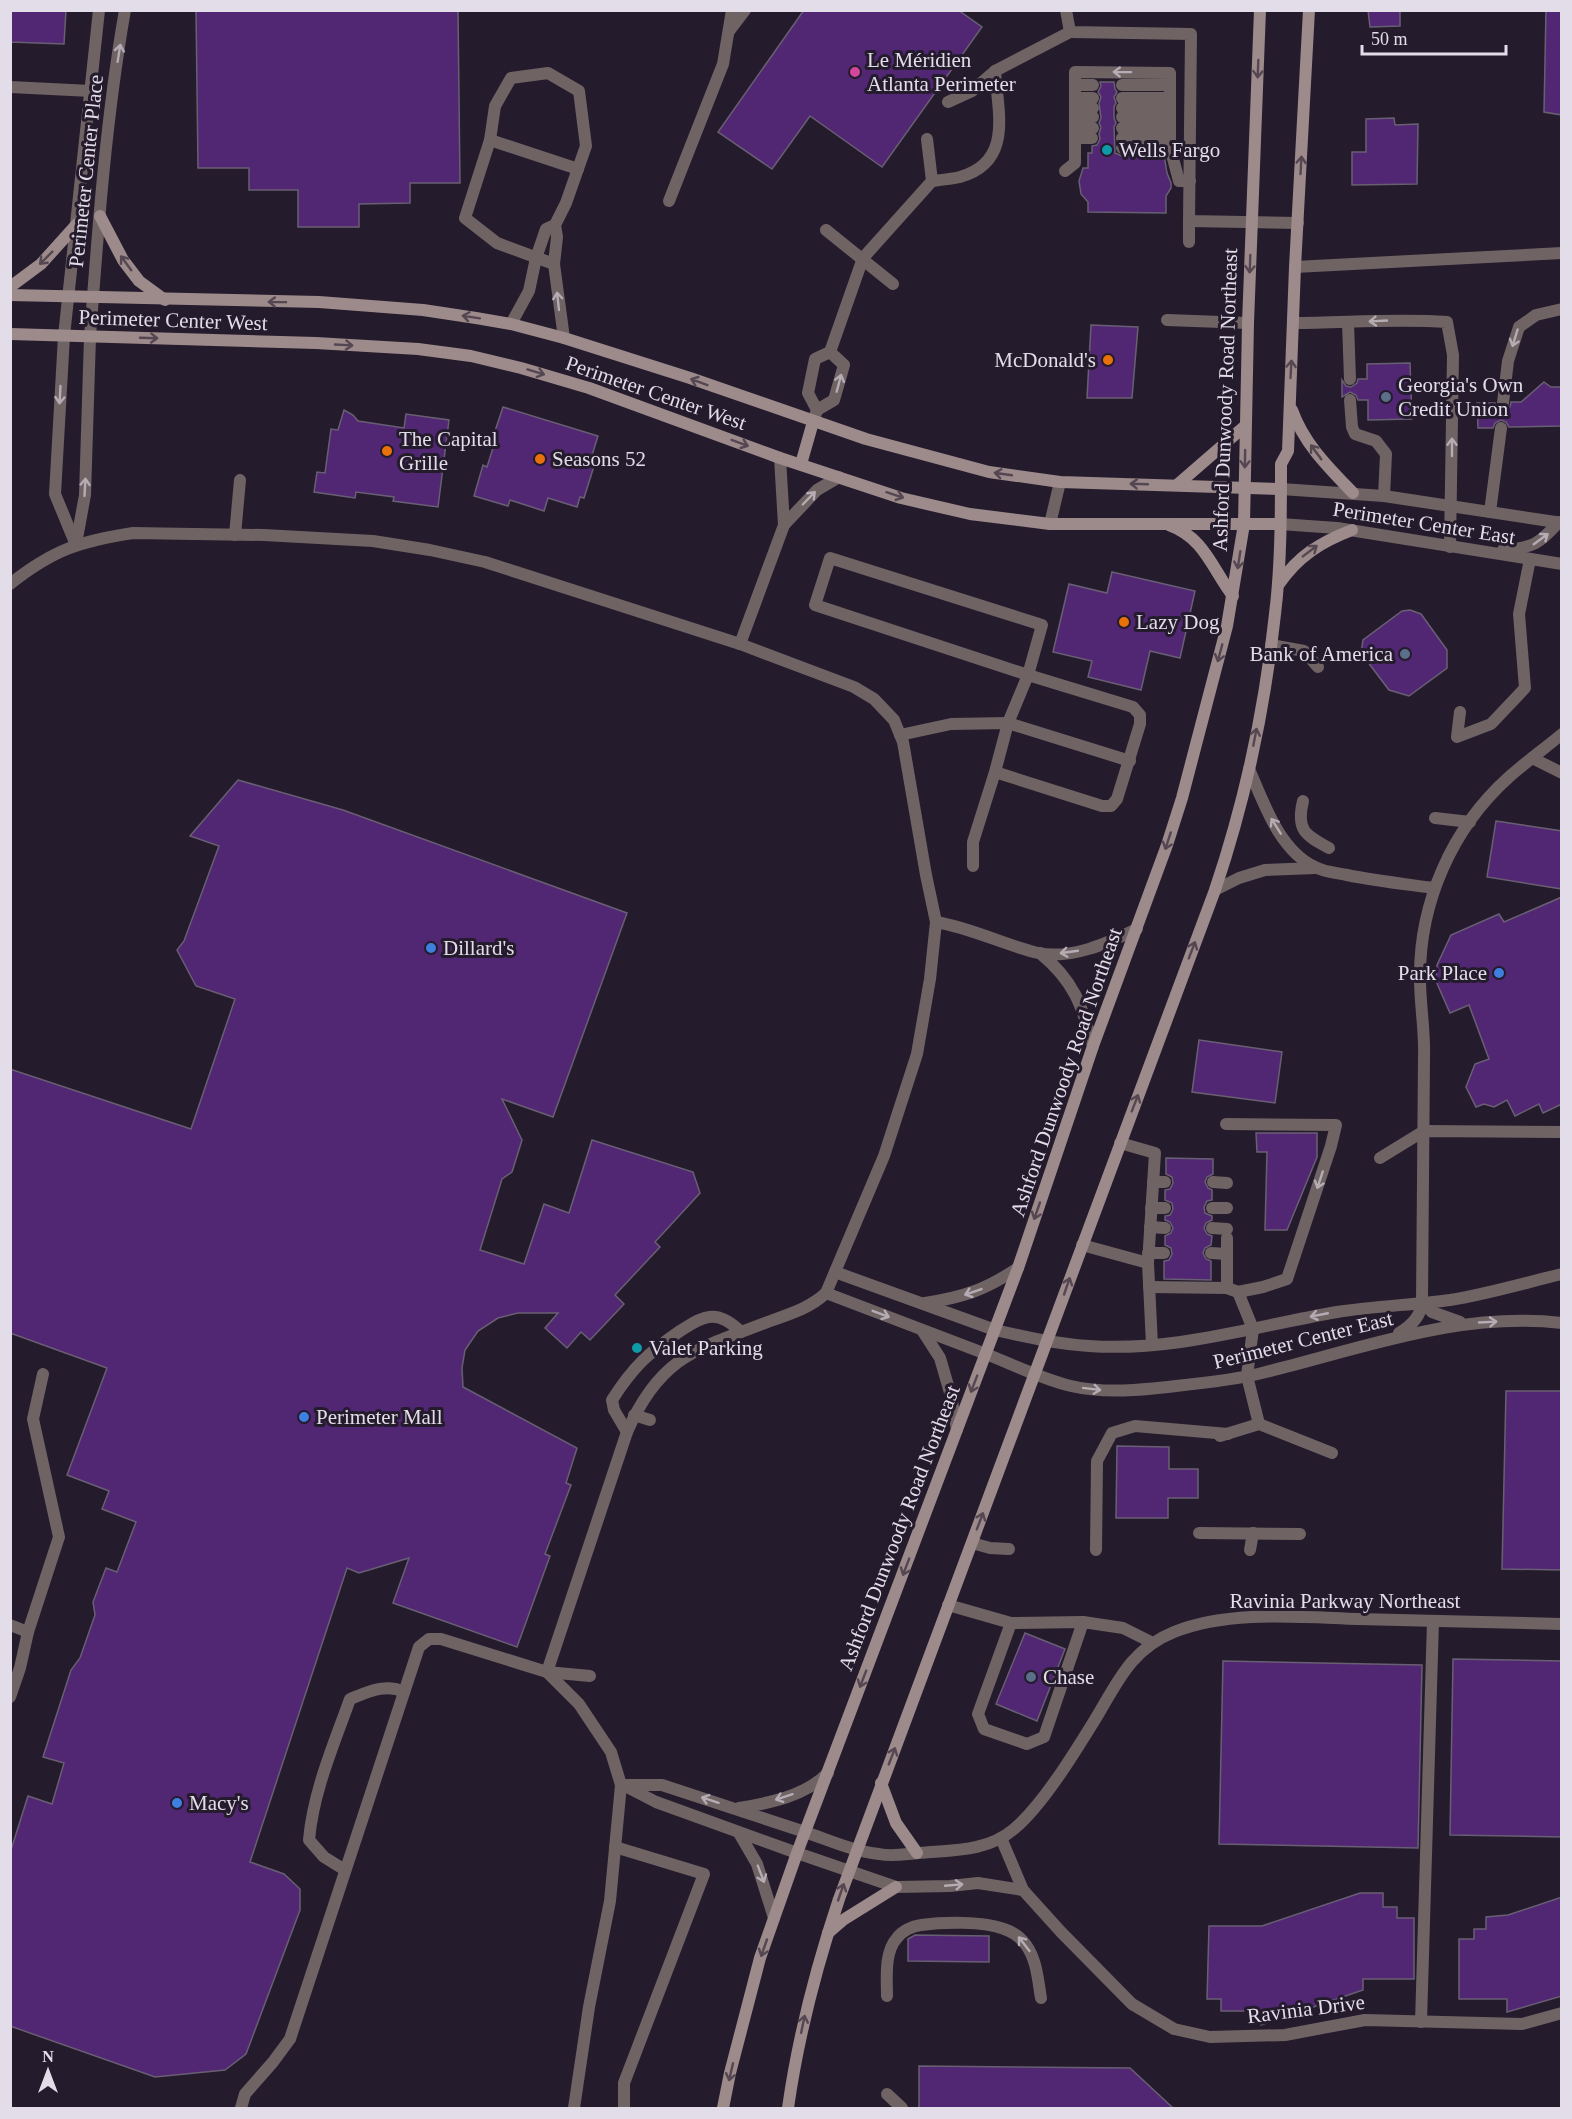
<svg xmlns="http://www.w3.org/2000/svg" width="1572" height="2119" font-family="'Times New Roman',serif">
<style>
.building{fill:#512773;stroke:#695f73;stroke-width:1.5}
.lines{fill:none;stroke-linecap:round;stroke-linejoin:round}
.service{stroke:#6f6364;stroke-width:12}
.minor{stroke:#6f6364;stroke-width:12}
.tertiary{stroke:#6f6364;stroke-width:12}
.secondary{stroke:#9d8a8b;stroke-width:12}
.oneway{stroke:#b5acb4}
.oneway2{stroke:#544752}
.hotel-dot{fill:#d1479c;stroke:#241b2c;stroke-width:2}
.culture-dot{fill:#0f9aa8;stroke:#241b2c;stroke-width:2}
.food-dot{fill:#e8710a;stroke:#241b2c;stroke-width:2}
.service-dot{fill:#5c6f8a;stroke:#241b2c;stroke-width:2}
.shop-dot{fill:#3f7fe0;stroke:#241b2c;stroke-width:2}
.labels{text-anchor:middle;stroke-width:6;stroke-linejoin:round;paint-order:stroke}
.poi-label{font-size:21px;fill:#e3dde9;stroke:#241b2c;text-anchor:start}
.street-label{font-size:21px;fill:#e3dde9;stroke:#241b2c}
</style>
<rect width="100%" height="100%" fill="#241b2c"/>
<!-- building -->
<g class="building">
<path d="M10 10H66L64 44 10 42Z"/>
<path d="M196 10H458L460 183H410V203L359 204V227H298V190H249V168H198Z"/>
<path d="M804 10H958L982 27 882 167 810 116 772 169 718 132Z"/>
<path d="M1368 10H1400V26L1370 27Z"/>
<path d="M1546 10H1562V115L1544 112Z"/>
<path d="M1100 82H1114L1115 89 1117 92 1114 97 1116 103 1114 107V118L1116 123 1114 127 1115 153 1122 156 1164 155 1167 173 1171 183V188L1166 196V213L1088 212V202L1081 194 1079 181 1083 168H1088V153H1092V146L1097 145 1100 139 1099 134 1101 127 1099 123 1101 118 1099 103 1101 97 1098 92 1101 86Z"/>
<path d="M1394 118 1395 125 1418 124 1417 184 1352 185V152H1366V119Z"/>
<path d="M1091 325 1138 327 1132 398H1087Z"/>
<path d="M1410 363 1412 419 1368 420V400H1358L1356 395 1350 392 1342 397V380L1346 386 1351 387 1357 383 1358 379H1367V364Z"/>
<path d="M1544 382 1551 387H1562V426L1509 427 1506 422 1501 420 1495 423 1493 428H1478L1477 403H1495L1499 410 1506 411 1510 407 1511 402H1521Z"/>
<path d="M503 407 598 436 589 465 594 466 584 498 580 497 577 507 548 498 544 511 510 500 508 506 474 496 483 465 487 467 497 435 494 434Z"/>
<path d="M344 410 353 415 358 421 404 428 406 414 449 420 438 507 393 501 394 497 356 492 355 498 314 492 317 472 325 473 331 429 338 430Z"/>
<path d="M1112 572 1195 591 1180 658 1150 651 1141 690 1088 677 1092 661 1053 652 1069 584 1107 593Z"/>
<path d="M1410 610 1421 614 1447 650V668L1409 696 1389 690 1361 653 1363 640 1402 611Z"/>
<path d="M238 780 343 810 627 913 553 1117 502 1099 522 1140 512 1172 502 1179 480 1250 524 1264 544 1204 569 1213 592 1140 693 1172 700 1193 655 1242 660 1247 615 1295 624 1304 590 1340 581 1332 567 1348 545 1328 558 1313H518L498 1318 478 1331 465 1350 462 1368 463 1387 577 1448 566 1483 571 1485 545 1554 550 1556 517 1647 393 1603 409 1558 359 1573 347 1568 250 1862 284 1874 300 1889V1910L246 2054 225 2070 155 2077 10 2026V1853L28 1796 52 1804 64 1763 43 1757 71 1670 80 1658 95 1615 93 1602 106 1568 117 1572 136 1522 102 1509 109 1491 67 1475 107 1368 10 1333V1069L191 1129 235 999 196 986 177 950 184 941 219 846 190 836Z"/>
<path d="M1496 821 1562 831V889L1487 877Z"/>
<path d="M1562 897V1104L1543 1113 1539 1104 1515 1116 1507 1100 1494 1107 1484 1104 1476 1107 1466 1087 1475 1064 1489 1059 1469 1005 1450 1013 1436 981 1437 965 1451 935 1499 914 1504 922Z"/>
<path d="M1199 1040 1282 1052 1275 1103 1192 1092Z"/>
<path d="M1256 1133H1317V1157L1287 1230H1265L1267 1152H1257Z"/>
<path d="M1166 1158 1213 1159V1174L1207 1177 1205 1182 1208 1188 1212 1190V1200L1207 1201 1204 1207 1205 1213 1212 1216V1220L1206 1223 1204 1228 1207 1234 1212 1236 1211 1245 1205 1248 1203 1253 1206 1259 1211 1261V1280L1164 1279V1261L1169 1260 1172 1254 1171 1248 1165 1245V1236L1171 1233 1173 1228 1170 1222 1165 1220V1216L1170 1215 1173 1209 1172 1203 1165 1200V1190L1170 1189 1173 1183 1172 1177 1166 1174Z"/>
<path d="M1506 1391H1562V1570L1502 1569Z"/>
<path d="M1117 1446 1169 1447V1469H1198V1498H1168V1518H1116Z"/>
<path d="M1025 1633 1065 1649 1037 1721 996 1704Z"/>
<path d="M1453 1659 1562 1661V1837L1450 1835Z"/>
<path d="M1223 1661 1422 1665 1418 1848 1219 1844Z"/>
<path d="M1360 1893H1383V1907H1397V1918H1414V1979H1363V1990L1261 2025V2011H1221V1999H1207L1209 1926H1262Z"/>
<path d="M1562 1897V1996L1507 2012V1999H1459V1939H1474V1929H1486V1917L1508 1915Z"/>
<path d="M915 1935 989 1936V1962L908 1961V1939Z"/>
<path d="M919 2066 1130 2068 1173 2108H919Z"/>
</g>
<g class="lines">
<!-- service -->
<g class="service">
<path d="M1066 10 1070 32 1191 34 1189 221 1298 223"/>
<path d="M729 31 745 10"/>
<path d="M1075 85H1093"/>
<path d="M1122 85H1170"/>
<path d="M10 87 91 91"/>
<path d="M1075 98H1093"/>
<path d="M1122 98H1170"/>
<path d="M948 102 972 91 995 71 1070 32"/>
<path d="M1075 108H1093"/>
<path d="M1122 108H1170"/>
<path d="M1075 117H1093"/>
<path d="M1122 117H1165"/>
<path d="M1075 128H1093"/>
<path d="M1122 128H1170"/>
<path d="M1075 138H1092"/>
<path d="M1122 138H1170"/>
<path d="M490 140 578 169"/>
<path d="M1122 148 1170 147"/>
<path d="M1065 171 1075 163V72L1170 73V147L1179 181H1190"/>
<path d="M932 181C941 180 951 179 960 177 1013 162 998 113 995 71"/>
<path d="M669 201 723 64 732 10"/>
<path d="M826 230 893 284"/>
<path d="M1189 242V221"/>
<path d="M554 264 497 243 465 218 490 140 495 106 511 78 548 73 579 91 586 146 566 203 555 225 557 237 554 264 564 338"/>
<path d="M1295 267 1562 253"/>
<path d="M1167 320 1248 323"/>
<path d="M1293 323C1344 323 1396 318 1447 322L1453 355 1450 547"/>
<path d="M1348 323 1350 379"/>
<path d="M511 324 529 291 536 258 546 229 555 225"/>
<path d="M64 336 55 494 76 545"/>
<path d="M1350 400 1352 427 1355 434 1376 441 1386 454 1384 496"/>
<path d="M1503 403 1508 361 1519 327 1536 315 1562 309"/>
<path d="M817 410 834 400 844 365 830 352"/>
<path d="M813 422 817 410 808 393 815 359 830 352 863 258 932 181 927 139"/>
<path d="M1490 512 1501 428"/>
<path d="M1050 524 1060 482"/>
<path d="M784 525 817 490 839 477"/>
<path d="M235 535 240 480"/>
<path d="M76 544 85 495 90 337"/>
<path d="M830 558 1042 625 1028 675 815 605Z"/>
<path d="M10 584C53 550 80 541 133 533L264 535 373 541 430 550 485 562 740 644 854 687 874 699 894 720 903 742 926 875 936 922 930 979 917 1054 884 1156 826 1293C811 1307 793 1313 773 1320 700 1348 661 1354 627 1432L547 1672 579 1704 611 1752 621 1785 610 1901 589 2007 574 2108"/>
<path d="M740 644 784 525 780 458"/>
<path d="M1271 645 1304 651 1318 667"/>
<path d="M1460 712 1457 737 1491 724 1525 688 1519 614 1530 559"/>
<path d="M900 735 951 724 1008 723 1130 761"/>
<path d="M1532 758 1562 773"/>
<path d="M1249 769C1264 803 1279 850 1315 867 1324 872 1337 873 1347 875 1376 881 1405 884 1434 888"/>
<path d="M1303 801C1296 830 1305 835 1329 848"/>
<path d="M1435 818 1470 822"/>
<path d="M973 866V842L995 772 1102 806H1111L1117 799 1140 724V715L1133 707 1028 675 1008 723 995 772"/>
<path d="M1215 890 1239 878 1265 870 1316 868"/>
<path d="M936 922C972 928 1004 945 1038 953 1071 960 1108 943 1137 929"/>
<path d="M1040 953C1074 981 1082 1005 1093 1046"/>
<path d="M1226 1124 1336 1125 1331 1146 1287 1279 1263 1287 1238 1292"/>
<path d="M1380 1158 1424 1131 1562 1132"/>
<path d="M1153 1182H1165"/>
<path d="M1213 1182 1227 1183"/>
<path d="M1151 1208H1165"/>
<path d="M1212 1208H1227"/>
<path d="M1150 1227 1165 1228"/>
<path d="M1212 1228 1227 1229"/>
<path d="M1227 1238V1288L1238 1292 1253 1329 1247 1376 1259 1424 1332 1453"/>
<path d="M1082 1245 1148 1263 1155 1153 1120 1143"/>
<path d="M1148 1253H1164"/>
<path d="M1211 1253 1227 1254"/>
<path d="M1148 1263 1152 1345"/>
<path d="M835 1272 995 1330"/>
<path d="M1149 1287 1227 1288"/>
<path d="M826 1293 986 1354"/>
<path d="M1422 1302C1422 1220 1423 1138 1424 1057 1425 1031 1420 1005 1420 979 1419 903 1452 828 1509 777 1526 762 1544 749 1562 734"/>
<path d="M925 1303C964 1297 985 1290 1018 1268"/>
<path d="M922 1330 940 1358 951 1396 957 1430"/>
<path d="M634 1415 650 1420"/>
<path d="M627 1432 614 1410 612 1400C633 1367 648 1353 680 1331 688 1326 699 1318 709 1317 722 1315 733 1324 741 1332"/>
<path d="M1220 1436 1259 1424"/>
<path d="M1199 1533 1300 1534"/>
<path d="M972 1543 990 1548 1009 1549"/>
<path d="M1096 1550 1097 1461 1112 1433 1135 1426 1228 1434"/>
<path d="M1250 1550 1253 1533"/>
<path d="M948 1605 1011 1623 1083 1622 1123 1628 1151 1642"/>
<path d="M1011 1623 978 1714 984 1729 1027 1744 1044 1737 1083 1622"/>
<path d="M10 1625 28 1632 20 1668 10 1697"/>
<path d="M28 1632 59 1537 33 1419 43 1374"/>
<path d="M621 1785H662L805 1832"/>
<path d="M625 1786 656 1802 797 1853"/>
<path d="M739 1808C770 1803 805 1796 828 1773"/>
<path d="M739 1833 757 1864 774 1918"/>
<path d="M615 1847 704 1874 624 2083V2108"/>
<path d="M345 1870 324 1857 309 1840C313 1792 334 1744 350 1699 368 1692 386 1683 404 1692"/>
<path d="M887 1996C887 1979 884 1952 897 1938 902 1931 912 1926 921 1925 943 1922 984 1921 1004 1929 1013 1932 1021 1938 1026 1945 1037 1960 1038 1981 1041 1998"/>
<path d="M1421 2022 1433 1621"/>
<path d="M887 2094 902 2108"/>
<path d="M241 2108 245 2094 273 2062 290 2039 419 1647 429 1639H441L547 1672 590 1676"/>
</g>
<!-- minor -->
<g class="minor">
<path d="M1281 489 1384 496 1562 523"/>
<path d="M1280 524 1337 528 1562 564"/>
<path d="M1503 550C1533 548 1539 544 1559 522"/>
<path d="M1422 1302 1432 1312 1460 1322"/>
<path d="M995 1330C1026 1337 1057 1344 1089 1346 1174 1352 1255 1326 1337 1312 1375 1306 1413 1305 1450 1300 1488 1294 1524 1283 1562 1274"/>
<path d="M1399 1333C1411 1326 1421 1317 1422 1302"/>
<path d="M986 1354C1014 1365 1042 1379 1071 1386 1105 1394 1142 1390 1176 1386 1205 1383 1234 1380 1262 1373 1361 1349 1458 1311 1562 1323"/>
<path d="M805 1832C829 1840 853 1851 879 1854 893 1857 905 1854 919 1853 952 1850 987 1852 1014 1829 1044 1804 1078 1747 1099 1713 1120 1677 1134 1648 1174 1632 1229 1610 1299 1617 1358 1619 1426 1621 1494 1622 1562 1624"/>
<path d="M1001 1838 1023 1890 1061 1932 1132 2004 1174 2029 1210 2037 1285 2035 1365 2020 1522 2024 1562 2013"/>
<path d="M797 1853 896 1887 950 1886 978 1883 1023 1890"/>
</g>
<!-- tertiary -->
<g class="tertiary">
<path d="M64 336 99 10"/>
<path d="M90 337C98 228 106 118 125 10"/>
</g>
<!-- secondary -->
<g class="secondary">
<path d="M100 216 123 260 139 281 165 300"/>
<path d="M10 287 41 264 77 224"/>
<path d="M10 295 319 302 423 310 476 318 511 324 564 338 690 378 866 439 989 472 1060 482 1281 489"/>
<path d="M10 334 316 343 418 349 471 356 521 368 589 388 780 458 901 498 970 514 1050 524H1280"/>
<path d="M1292 410C1304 444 1329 468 1353 493"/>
<path d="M801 464 813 422"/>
<path d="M1177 485 1245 426"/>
<path d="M1169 525C1205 538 1212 569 1233 596"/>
<path d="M1279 584C1298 556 1321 542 1352 530"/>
<path d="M881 1783 896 1823 917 1853"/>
<path d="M828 1933 843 1920 896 1887"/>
<path d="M723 2108 730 2073 760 1958 797 1853 1018 1268 1093 1046 1167 845 1182 798 1227 626 1244 524 1248 323 1260 10"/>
<path d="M788 2108C798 2037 816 1968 839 1899L1215 890C1245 801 1265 708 1275 614 1281 565 1281 515 1281 464L1288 451 1295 267 1309 10"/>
</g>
</g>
<!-- one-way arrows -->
<defs><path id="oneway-shaft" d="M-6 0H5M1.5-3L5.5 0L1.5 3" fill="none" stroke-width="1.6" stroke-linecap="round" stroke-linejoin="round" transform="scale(1.5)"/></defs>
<g class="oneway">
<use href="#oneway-shaft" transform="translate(119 53) rotate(-81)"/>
<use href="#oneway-shaft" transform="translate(1122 72) rotate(-179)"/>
<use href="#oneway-shaft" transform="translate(558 301) rotate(-96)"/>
<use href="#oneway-shaft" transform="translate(1378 321) rotate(177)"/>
<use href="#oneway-shaft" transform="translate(1515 338) rotate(107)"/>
<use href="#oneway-shaft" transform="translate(839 383) rotate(-75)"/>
<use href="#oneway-shaft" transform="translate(60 395) rotate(93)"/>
<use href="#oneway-shaft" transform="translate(1452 447) rotate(-90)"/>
<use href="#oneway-shaft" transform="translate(85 487) rotate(-87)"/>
<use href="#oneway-shaft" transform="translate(809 498) rotate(-46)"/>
<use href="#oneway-shaft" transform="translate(1541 539) rotate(-36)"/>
<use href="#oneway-shaft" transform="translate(1276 826) rotate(-122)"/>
<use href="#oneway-shaft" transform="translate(1069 952) rotate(172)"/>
<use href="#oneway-shaft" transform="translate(1320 1180) rotate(108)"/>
<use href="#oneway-shaft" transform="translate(973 1292) rotate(161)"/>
<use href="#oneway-shaft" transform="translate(881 1314) rotate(21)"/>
<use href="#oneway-shaft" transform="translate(1319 1315) rotate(169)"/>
<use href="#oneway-shaft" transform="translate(1488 1322) rotate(-3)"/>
<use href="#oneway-shaft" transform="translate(1092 1389) rotate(7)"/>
<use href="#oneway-shaft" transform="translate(784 1797) rotate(162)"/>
<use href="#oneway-shaft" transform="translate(710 1800) rotate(-162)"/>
<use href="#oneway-shaft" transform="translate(761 1874) rotate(69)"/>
<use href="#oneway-shaft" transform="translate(954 1885) rotate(-5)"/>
<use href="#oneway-shaft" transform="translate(1024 1944) rotate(-128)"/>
</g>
<g class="oneway2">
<use href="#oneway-shaft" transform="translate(1258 69) rotate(92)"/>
<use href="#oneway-shaft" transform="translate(1301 165) rotate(-87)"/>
<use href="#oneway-shaft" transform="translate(46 258) rotate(135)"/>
<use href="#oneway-shaft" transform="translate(126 263) rotate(-126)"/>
<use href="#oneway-shaft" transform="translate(1250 264) rotate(92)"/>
<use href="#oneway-shaft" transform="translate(277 302) rotate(-179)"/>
<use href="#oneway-shaft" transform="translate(471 317) rotate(-171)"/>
<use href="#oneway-shaft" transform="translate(149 338) rotate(2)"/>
<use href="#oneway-shaft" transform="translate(344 345) rotate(3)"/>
<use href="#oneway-shaft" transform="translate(1291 369) rotate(-87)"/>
<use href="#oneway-shaft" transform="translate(536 372) rotate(17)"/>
<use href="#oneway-shaft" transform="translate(699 382) rotate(-160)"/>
<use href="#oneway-shaft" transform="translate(740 443) rotate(20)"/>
<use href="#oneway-shaft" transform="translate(1316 452) rotate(-126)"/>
<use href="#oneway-shaft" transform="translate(1245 459) rotate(91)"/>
<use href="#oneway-shaft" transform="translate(1003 474) rotate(-172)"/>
<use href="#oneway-shaft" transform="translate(1139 484) rotate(-178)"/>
<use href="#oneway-shaft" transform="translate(895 495) rotate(18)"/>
<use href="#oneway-shaft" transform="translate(1310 551) rotate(-37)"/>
<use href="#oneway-shaft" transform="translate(1239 560) rotate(99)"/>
<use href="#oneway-shaft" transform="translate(1220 653) rotate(105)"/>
<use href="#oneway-shaft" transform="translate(1255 737) rotate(-79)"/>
<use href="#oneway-shaft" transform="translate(1168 841) rotate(108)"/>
<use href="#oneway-shaft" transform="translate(1192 950) rotate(-69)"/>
<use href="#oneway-shaft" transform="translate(1135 1103) rotate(-69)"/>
<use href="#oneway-shaft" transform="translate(1037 1211) rotate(109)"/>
<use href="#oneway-shaft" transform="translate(1067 1286) rotate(-71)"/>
<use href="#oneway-shaft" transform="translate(974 1384) rotate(111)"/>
<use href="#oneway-shaft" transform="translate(980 1521) rotate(-69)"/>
<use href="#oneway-shaft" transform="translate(906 1567) rotate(111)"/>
<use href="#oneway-shaft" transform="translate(863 1679) rotate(111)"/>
<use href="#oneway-shaft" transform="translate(892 1756) rotate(-69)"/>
<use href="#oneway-shaft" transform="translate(841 1892) rotate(-71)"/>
<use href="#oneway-shaft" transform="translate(764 1948) rotate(109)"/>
<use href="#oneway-shaft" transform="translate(803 2024) rotate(-78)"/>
<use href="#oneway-shaft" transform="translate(731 2072) rotate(103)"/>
</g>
<!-- markers -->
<circle class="hotel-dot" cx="855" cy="72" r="6"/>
<g class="culture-dot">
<circle cx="1107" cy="150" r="6"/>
<circle cx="637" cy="1348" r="6"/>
</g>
<g class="food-dot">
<circle cx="1108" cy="360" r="6"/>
<circle cx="387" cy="451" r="6"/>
<circle cx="540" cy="459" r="6"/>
<circle cx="1124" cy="622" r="6"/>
</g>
<g class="service-dot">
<circle cx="1386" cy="397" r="6"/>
<circle cx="1405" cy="654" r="6"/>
<circle cx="1031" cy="1677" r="6"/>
</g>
<g class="shop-dot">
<circle cx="431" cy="948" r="6"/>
<circle cx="1499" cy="973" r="6"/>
<circle cx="304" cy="1417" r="6"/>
<circle cx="177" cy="1803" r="6"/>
</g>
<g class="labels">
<!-- poi labels -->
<g class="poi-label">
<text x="867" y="67">Le Méridien<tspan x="867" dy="24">Atlanta Perimeter</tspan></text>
<text x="1119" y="157">Wells Fargo</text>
<text x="1096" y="367" text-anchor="end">McDonald's</text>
<text x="1398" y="392">Georgia's Own<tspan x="1398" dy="24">Credit Union</tspan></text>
<text x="399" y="446">The Capital<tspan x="399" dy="24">Grille</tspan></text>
<text x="552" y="466">Seasons 52</text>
<text x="1136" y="629">Lazy Dog</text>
<text x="1393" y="661" text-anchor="end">Bank of America</text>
<text x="443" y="955">Dillard's</text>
<text x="1487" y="980" text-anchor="end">Park Place</text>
<text x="649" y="1355">Valet Parking</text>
<text x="316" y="1424">Perimeter Mall</text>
<text x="1043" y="1684">Chase</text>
<text x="189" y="1810">Macy's</text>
</g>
<!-- street labels -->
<g class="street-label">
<text transform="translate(86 171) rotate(-84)" y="7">Perimeter Center Place</text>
<text transform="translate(173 320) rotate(2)" y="7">Perimeter Center West</text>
<text transform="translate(656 393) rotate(19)" y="7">Perimeter Center West</text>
<text transform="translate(1225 400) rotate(-88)" y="7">Ashford Dunwoody Road Northeast</text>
<text transform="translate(1424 523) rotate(9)" y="7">Perimeter Center East</text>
<text transform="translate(1066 1072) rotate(-71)" y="7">Ashford Dunwoody Road Northeast</text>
<text transform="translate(1303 1340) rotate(-14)" y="7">Perimeter Center East</text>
<text transform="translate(899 1528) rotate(-69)" y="7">Ashford Dunwoody Road Northeast</text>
<text x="1345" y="1608">Ravinia Parkway Northeast</text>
<text transform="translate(1306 2009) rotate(-7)" y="7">Ravinia Drive</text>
</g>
</g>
<!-- border -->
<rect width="1572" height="2119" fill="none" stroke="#e3dde9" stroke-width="24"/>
<!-- north arrow -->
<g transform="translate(48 2071)" stroke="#241b2c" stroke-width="4.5" paint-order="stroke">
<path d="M0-4.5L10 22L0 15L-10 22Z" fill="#e3dde9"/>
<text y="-9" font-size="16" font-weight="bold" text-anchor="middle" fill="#e3dde9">N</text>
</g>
<!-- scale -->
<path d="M1362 45v9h144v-9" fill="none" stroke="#e3dde9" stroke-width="3"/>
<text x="1371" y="45" font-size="18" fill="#e3dde9" stroke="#241b2c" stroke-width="4.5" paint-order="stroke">50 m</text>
</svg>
